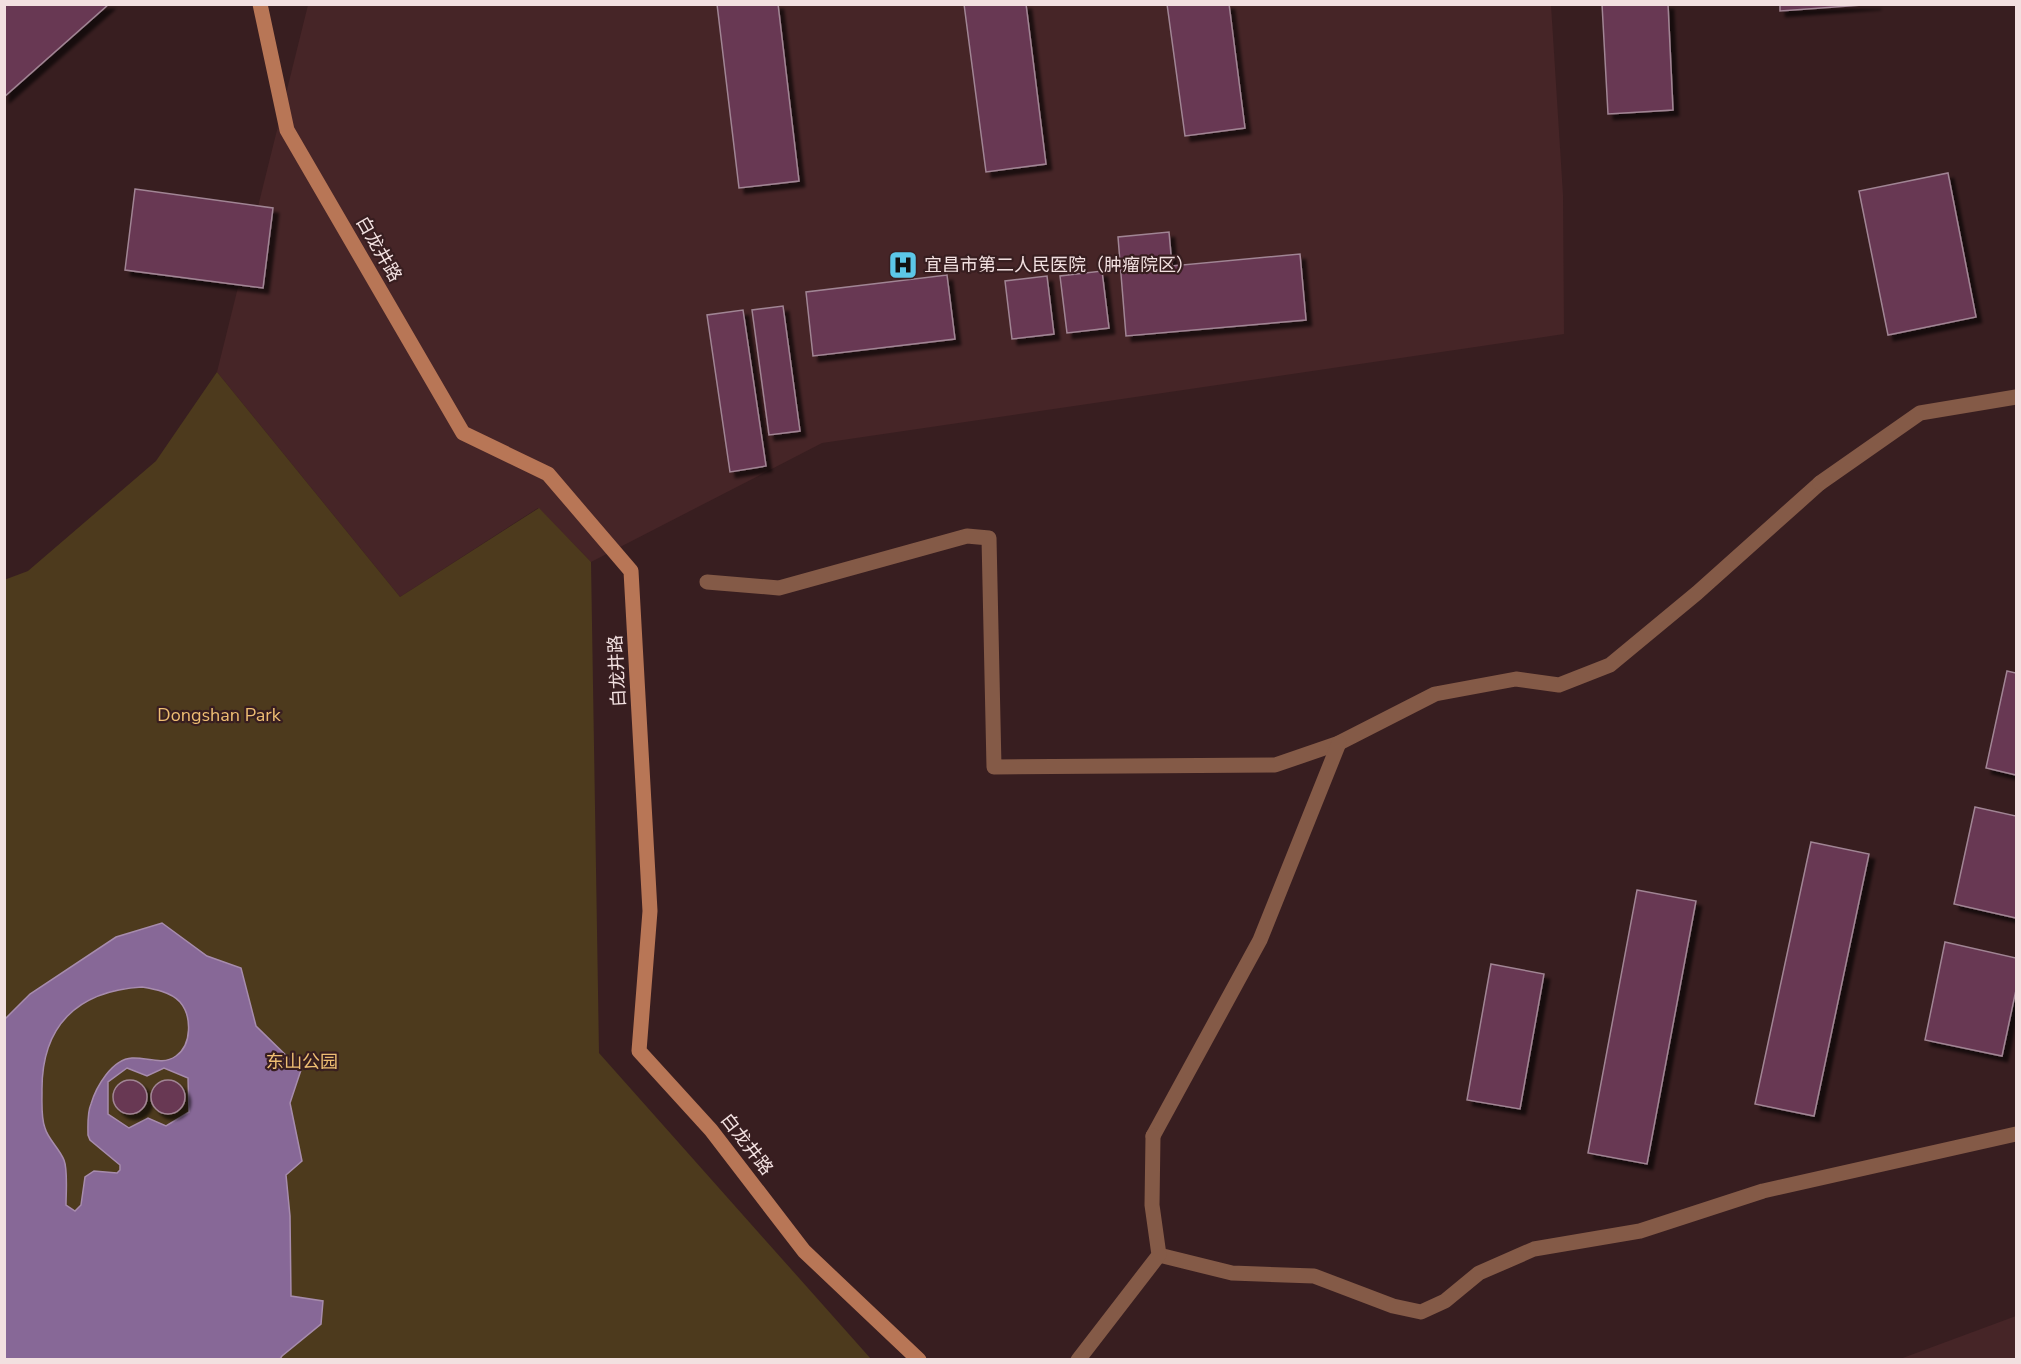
<svg xmlns="http://www.w3.org/2000/svg" width="2021" height="1364" font-family="'Nunito Sans','Noto Sans SC',sans-serif">
<style>
.built{fill:#462527}
.green{fill:#4d3a1d}
.water{fill:#876897;stroke:#a78cad;stroke-width:1.5;fill-rule:evenodd}
.building{fill:#673753;stroke:#a18594;stroke-width:1.5;filter:url(#shadow)}
.lines{fill:none;stroke-linecap:round;stroke-linejoin:round}
.lane{stroke:#845a47;stroke-width:15}
.street{stroke:#845a47;stroke-width:15}
.secondary{stroke:#b87656;stroke-width:15}
.labels{text-anchor:middle;stroke-width:4.5;stroke-linejoin:round;paint-order:stroke}
.street-label{font-size:18px;fill:#f2e0e0;stroke:#381e20}
.poi-label{font-size:18px;fill:#f2e0e0;stroke:#381e20;text-anchor:start}
.park-label{font-size:18px;fill:#efbe73;stroke:#381e20}
</style>
<defs>
<filter id="shadow"><feDropShadow dx="5.5" dy="5.5" stdDeviation="1.5" flood-color="#0009"/></filter>
</defs>
<rect width="100%" height="100%" fill="#381e20"/>
<!-- built -->
<g class="built">
<path d="M308 5H1551L1563 195 1564 334 822 443 591 562 538 508 400 597 217 372Z"/>
<path d="M2016 1316V1359H1900Z"/>
</g>
<!-- green -->
<path class="green" d="M217 372 400 597 539 508 591 562 599 1053 871 1359H5L4 580 28 571 156 461Z"/>
<!-- water -->
<path class="water" d="M162 923 207 956 241 968 256 1026 301 1070 290 1103 302 1161 286 1175 290 1216 291 1296 323 1301 321 1324 282 1356 280 1359H5V1019L30 994 116 937ZM142 987C154 989 171 992 180 1002 192 1016 192 1045 176 1056 162 1066 147 1057 132 1058 112 1059 96 1087 91 1104 87 1113 88 1126 88 1135L90 1140 120 1165V1170L117 1173 94 1171 85 1177 81 1205 75 1211 66 1205C66 1193 68 1170 64 1160 59 1148 48 1139 45 1128 41 1118 42 1103 42 1092 41 1026 77 991 142 987ZM127 1068 147 1076 164 1068 188 1078 189 1112 166 1126 148 1118 129 1128 108 1114V1082Z"/>
<!-- building -->
<g class="building">
<path d="M4 4H109L4 97Z"/>
<path d="M717 4H778L799 181 739 188Z"/>
<path d="M964 4H1026L1046 164 986 172Z"/>
<path d="M1167 4H1229L1245 128 1185 136Z"/>
<path d="M1602 4H1668L1673 110 1608 114Z"/>
<path d="M1780 4H1876L1780 11Z"/>
<path d="M1948 173 1976 317 1888 335 1859 191Z"/>
<path d="M135 189 273 208 263 288 125 270Z"/>
<path d="M1169 232 1172 266 1300 254 1306 320 1126 336 1118 237Z"/>
<path d="M1102 271 1109 328 1067 333 1060 276Z"/>
<path d="M947 275 955 339 813 356 806 292Z"/>
<path d="M1047 276 1054 334 1012 339 1005 281Z"/>
<path d="M783 306 800 431 769 435 752 310Z"/>
<path d="M743 310 766 466 730 472 707 315Z"/>
<path d="M2007 671 2016 673V775L1986 768Z"/>
<path d="M1975 807 2016 816V918L1954 904Z"/>
<path d="M1811 842 1869 854 1814 1116 1755 1104Z"/>
<path d="M1637 890 1696 901 1647 1164 1588 1153Z"/>
<path d="M1945 942 2016 958V990L2002 1056 1925 1040Z"/>
<path d="M1491 964 1544 974 1520 1109 1467 1100Z"/>
<circle cx="130" cy="1097" r="17"/>
<circle cx="168" cy="1097" r="17"/>
</g>
<g class="lines">
<!-- lane -->
<g class="lane">
<path d="M707 582 779 588 967 536 989 538 994 767 1275 765 1339 743 1435 694 1516 679 1559 685 1610 665 1697 593 1820 483"/>
<path d="M1153 1136 1260 940 1339 743"/>
<path d="M1159 1255 1232 1273 1314 1276 1393 1306 1421 1312 1445 1301 1479 1273 1534 1249 1640 1231 1763 1191 2016 1134"/>
</g>
<!-- street -->
<g class="street">
<path d="M1820 483 1920 413 2016 397"/>
<path d="M1078 1360 1159 1255 1152 1205 1153 1136"/>
</g>
<!-- secondary -->
<path class="secondary" d="M260 4 287 130 463 433 548 474 631 571 650 911 639 1051 711 1130 804 1251 919 1360"/>
</g>
<!-- icons -->
<defs>
<g id="hospital-square" transform="scale(1.5)"><rect x="-9" y="-9" width="18" height="18" rx="4" fill="#5cc7e8" stroke="#381e20"/><path d="M-5-5h3v3.5h4V-5h3V5h-3V1.5h-4V5h-3Z" fill="#111"/></g>
</defs>
<g fill-rule="evenodd">
<use href="#hospital-square" x="903" y="265"/>
</g>
<g class="labels">
<!-- street labels -->
<g class="street-label">
<text transform="translate(379 249) rotate(60)" y="6">白龙井路</text>
<text transform="translate(617 671) rotate(-93)" y="6">白龙井路</text>
<text transform="translate(747 1144) rotate(52)" y="6">白龙井路</text>
</g>
<!-- poi labels -->
<g class="poi-label">
<text x="924" y="271">宜昌市第二人民医院（肿瘤院区）</text>
</g>
<!-- park labels -->
<g class="park-label">
<text x="219" y="721">Dongshan Park</text>
<text x="302" y="1068">东山公园</text>
</g>
</g>
<!-- border -->
<rect width="2021" height="1364" fill="none" stroke="#f2e0e0" stroke-width="12"/>
</svg>
